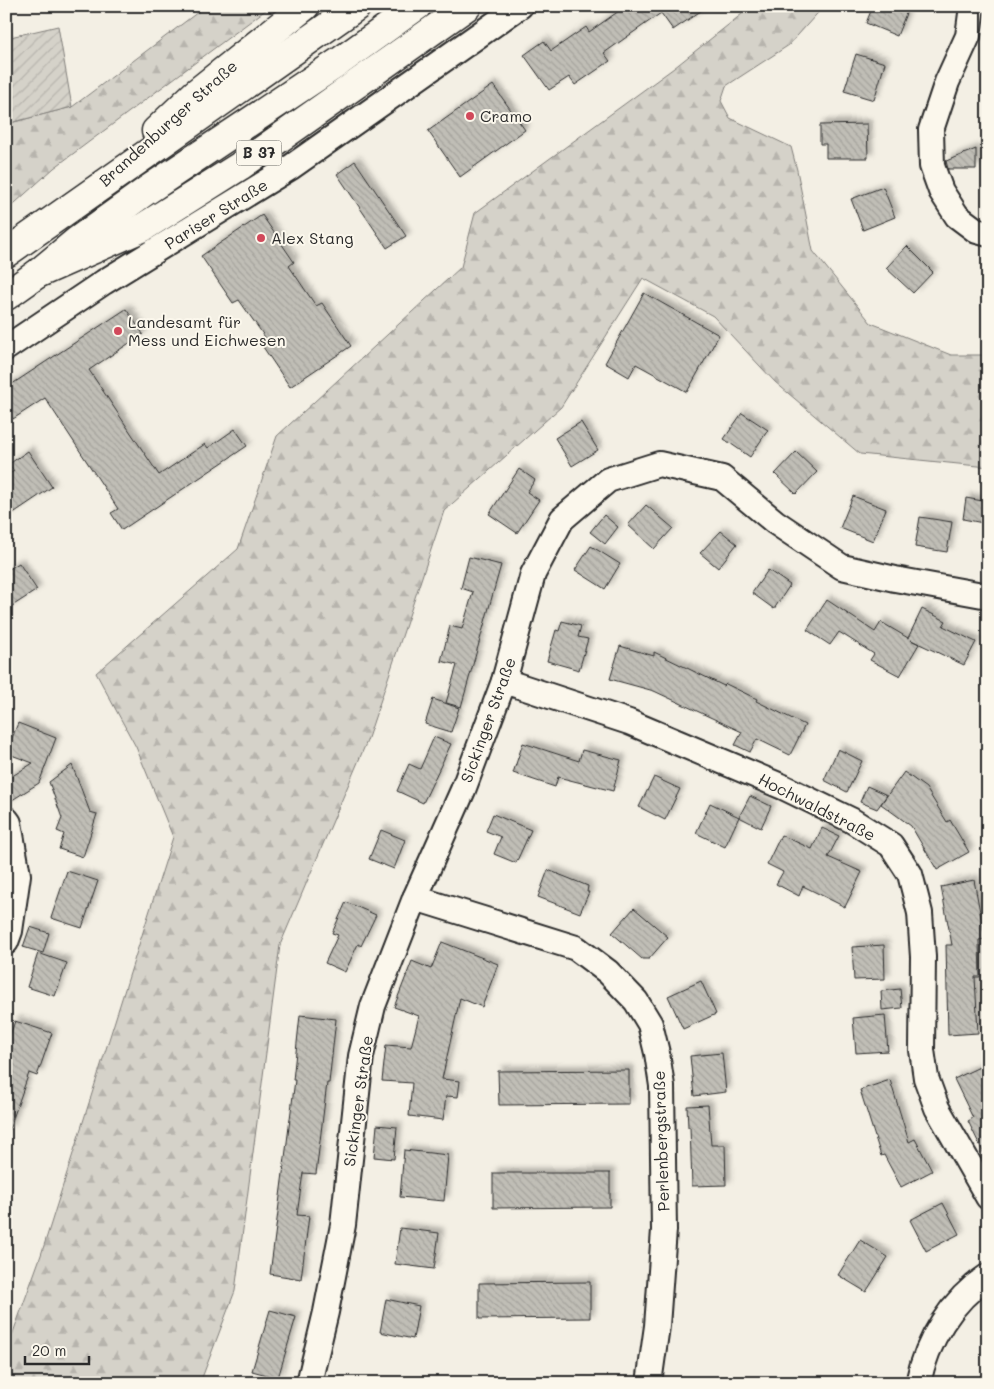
<svg xmlns="http://www.w3.org/2000/svg" width="994" height="1389" font-family="Mali,sans-serif">
<style>
.forest{fill:url(#forest-firs);stroke:#807e7a}
.garden{fill:url(#garden-furrows);stroke:#807e7a}
.building{fill:url(#building-back-hatch);stroke:#2b2b2b;filter:url(#shadow)}
.lines{fill:none;stroke-linecap:round;stroke-linejoin:round}
.minor-casing{stroke:#2b2b2b;stroke-width:28}
.major-casing{stroke:#2b2b2b;stroke-width:31}
.minor{stroke:#fbf7ec;stroke-width:24}
.major{stroke:#fbf7ec;stroke-width:28}
.poi-dot{fill:#d1495b;stroke:#fbf7ec;stroke-width:2}
.labels{text-anchor:middle;stroke-width:4;stroke-linejoin:round;paint-order:stroke}
.shield{fill:#fbf7ec;stroke:#696865;stroke-width:1}
.shield-label{font-size:15px;font-weight:bold;fill:#2b2b2b}
.poi-label{font-size:16px;fill:#2b2b2b;stroke:#fbf7ec;text-anchor:start}
.street-label{font-size:16px;fill:#2b2b2b;stroke:#fbf7ec}
</style>
<defs>
<pattern id="forest-firs" width="22" height="20" patternUnits="userSpaceOnUse" patternTransform="scale(1.25)"><rect width="22" height="20" fill="#d5d2c9"/><path d="M5 1l3.5 6h-7zM16 11l3.5 6h-7z" fill="#b7b4ad"/></pattern>
<pattern id="garden-furrows" width="10" height="10" patternUnits="userSpaceOnUse" patternTransform="scale(1.25)"><rect width="10" height="10" fill="#d5d2c9"/><path d="M-1 1l2-2M0 10L10 0M9 11l2-2" fill="none" stroke="#b7b4ad"/></pattern>
<pattern id="building-back-hatch" width="6" height="6" patternUnits="userSpaceOnUse" patternTransform="scale(1.25)"><rect width="6" height="6" fill="#c0beb6"/><path d="M-1 5l2 2M0 0l6 6M5-1l2 2" fill="none" stroke="#a5a39d"/></pattern>
<filter id="shadow"><feDropShadow dx="4.5" dy="-4.5" stdDeviation="2.5" flood-color="#0004"/></filter>
</defs>
<rect width="100%" height="100%" fill="#f3efe4"/>
<filter id="ink" filterUnits="userSpaceOnUse"><feTurbulence type="fractalNoise" baseFrequency=".02" numOctaves="2"/><feDisplacementMap in="SourceGraphic" scale="10" xChannelSelector="R" yChannelSelector="G"/><feConvolveMatrix kernelMatrix="1 2 1 2 8 2 1 2 1" color-interpolation-filters="sRGB"/></filter>
<g filter="url(#ink)">
<!-- forest -->
<g class="forest">
<path d="M206 6H271L54 168 6 211V124L72 107Z"/>
<path d="M752 6H824L789 45 726 86 721 101 730 118 791 147 797 170 813 251 871 323 951 355H988V467L860 454 775 382 713 316 643 278 561 407 444 511 367 741 280 945 235 1291 200 1383H6V1352L41 1255 173 837 136 747 96 673 238 549 277 436 461 267 475 213 674 68Z"/>
</g>
<!-- garden -->
<path class="garden" d="M58 26 72 107 6 124V38Z"/>
<!-- building -->
<g class="building">
<path d="M626 6H708L673 30 661 13 604 53 610 61 575 85 569 77 549 90 524 55 544 41 551 51 586 27 589 32Z"/>
<path d="M873 6H909L897 36 866 23Z"/>
<path d="M856 54 885 63 874 100 844 91Z"/>
<path d="M493 85 525 130 460 177 428 131Z"/>
<path d="M867 124 868 158H826V144H820V125Z"/>
<path d="M976 149V169H948L946 161Z"/>
<path d="M355 161 406 236 387 248 337 174Z"/>
<path d="M883 187 895 217 863 230 851 199Z"/>
<path d="M262 215 294 262 289 266 316 306 322 303 351 346 290 387 261 344 267 340 239 300 233 303 201 256Z"/>
<path d="M907 246 933 272 913 293 886 268Z"/>
<path d="M644 293 719 335 687 392 636 364 629 377 605 363Z"/>
<path d="M126 309 143 334 89 370 159 475 205 444 208 448 235 429 247 446 122 530 111 513 118 509 45 398 13 419 6 409V388Z"/>
<path d="M742 413 768 430 750 457 724 439Z"/>
<path d="M581 422 598 450 572 466 555 438Z"/>
<path d="M28 451 52 487 6 518V476L14 471 9 464Z"/>
<path d="M796 452 817 472 796 494 775 474Z"/>
<path d="M519 469 535 480 527 492 539 500 517 533 489 514Z"/>
<path d="M853 496 886 509 873 541 840 528Z"/>
<path d="M966 498 988 502V524L963 519Z"/>
<path d="M646 505 673 528 654 549 628 525Z"/>
<path d="M604 515 618 527 605 544 590 532Z"/>
<path d="M920 517 952 522 947 552 915 547Z"/>
<path d="M721 531 737 544 718 568 700 553Z"/>
<path d="M591 546 620 564 605 589 575 570Z"/>
<path d="M469 557 501 565 461 707 446 703 457 665 441 661 450 626 462 629 473 592 461 588Z"/>
<path d="M19 563 37 590 6 610V571Z"/>
<path d="M768 570 790 585 774 609 752 593Z"/>
<path d="M827 600 875 632 881 622 908 638 922 609 946 621 943 626 976 642 964 665 911 640 919 644 900 676 870 660 874 654 839 632 830 645 807 630Z"/>
<path d="M562 621 581 626 578 637 588 639 579 670 547 661 556 630 559 631Z"/>
<path d="M620 646 654 656V652L724 686 726 684 757 699 756 701 805 725 790 755 757 739 750 752 735 745 742 732 654 691 610 679Z"/>
<path d="M433 699 459 708 451 732 425 724Z"/>
<path d="M18 723 56 738 39 783 6 804V780L33 763 6 753Z"/>
<path d="M434 737 451 744 423 803 397 791 409 764 420 769Z"/>
<path d="M523 743 579 761 582 750 621 760 613 791 558 777 555 787 513 773Z"/>
<path d="M838 749 862 761 847 792 824 780Z"/>
<path d="M72 765 90 812 97 814 83 857 59 849 64 834 57 831 62 818 49 782Z"/>
<path d="M904 772 926 788 947 822 950 820 969 852 937 870 911 826 881 804Z"/>
<path d="M654 777 680 789 665 820 639 807Z"/>
<path d="M867 786 887 795 877 809 860 802Z"/>
<path d="M750 796 771 806 761 828 739 817Z"/>
<path d="M710 803 739 817 725 847 696 833Z"/>
<path d="M493 814 531 830 516 863 494 854 501 837 486 831Z"/>
<path d="M822 828 839 836 828 857 862 872 845 907 803 886 799 896 776 884 783 872 767 864 781 835 812 849Z"/>
<path d="M381 830 405 840 394 869 369 859Z"/>
<path d="M548 870 588 886 587 892H589L580 913 538 897Z"/>
<path d="M67 871 98 881 82 928 51 918Z"/>
<path d="M974 880 985 939 979 940 980 977H975L978 1033 948 1035 946 945H952L941 887Z"/>
<path d="M346 902 376 915 361 946 358 944 345 972 325 963 338 935 332 933Z"/>
<path d="M634 908 668 937 649 959H642L612 933Z"/>
<path d="M30 927 49 933 43 953 23 947Z"/>
<path d="M442 942 498 964 482 1007 460 998 442 1079 460 1081 458 1097 446 1096 443 1120 409 1116 412 1083 382 1081 386 1045 411 1047 419 1016 394 1007 412 961 431 969Z"/>
<path d="M884 945 885 979 854 980 852 947Z"/>
<path d="M38 953 67 963 55 996 27 987Z"/>
<path d="M701 981 716 1014 683 1029 668 996Z"/>
<path d="M900 989 902 1008 882 1010 881 991Z"/>
<path d="M300 1015 336 1019 329 1083H327L316 1174 303 1173 297 1215 309 1216 301 1279 270 1274 295 1080H293Z"/>
<path d="M885 1015 888 1051 856 1053 853 1018Z"/>
<path d="M15 1021 52 1033 37 1076 29 1073 9 1130 6 1129V1046Z"/>
<path d="M722 1053 726 1092 694 1096 690 1056Z"/>
<path d="M988 1063V1162L968 1121 973 1118 954 1079Z"/>
<path d="M629 1070V1104L499 1105 498 1071Z"/>
<path d="M890 1080 909 1142 915 1139 932 1171 901 1187 884 1155 881 1156 860 1090Z"/>
<path d="M708 1105 711 1145H725L726 1185 692 1186 690 1127H688L687 1106Z"/>
<path d="M377 1125 397 1127 394 1159 374 1157Z"/>
<path d="M404 1150 448 1155 444 1201 400 1197Z"/>
<path d="M493 1173H610V1207L493 1208Z"/>
<path d="M943 1203 959 1234 926 1251 910 1220Z"/>
<path d="M400 1228 439 1233 434 1269 395 1264Z"/>
<path d="M860 1240 888 1257 866 1292 838 1275Z"/>
<path d="M590 1282V1318L479 1319V1283Z"/>
<path d="M386 1299 419 1306 413 1339 380 1332Z"/>
<path d="M270 1310 296 1317 278 1378 252 1371Z"/>
</g>
<g class="lines">
<!-- minor casing -->
<g class="minor-casing">
<g id="minor">
<path d="M972 6 968 36 947 82 931 130 932 166 941 191 957 216 977 231 988 234"/>
<path d="M6 348 104 282 291 167 520 6"/>
<path d="M504 681 629 722 783 787 851 820 891 845 910 874 920 913 923 957 922 1050 926 1078 937 1108 988 1197"/>
<path d="M6 819 9 823 18 875 10 931 6 942"/>
<path d="M415 898 576 948 608 972 636 1001 650 1024 657 1053 662 1086 664 1230 657 1326 649 1383"/>
<path d="M309 1383 326 1312 343 1225 361 1056 373 1006 415 898 463 790 504 681 533 574 562 519 608 480 659 464 722 478 775 522 842 567 895 579 988 596"/>
<path d="M918 1383C927 1340 951 1301 988 1276"/>
</g>
</g>
<!-- major casing -->
<g class="major-casing">
<g id="major">
<path d="M156 131 196 93 305 6"/>
<path d="M6 253 357 6"/>
<path d="M37 274 142 228 240 166 467 6"/>
<path d="M6 296 37 274 78 240 146 191 339 62 417 6"/>
</g>
</g>
<!-- minor -->
<use href="#minor" class="minor"/>
<!-- major -->
<use href="#major" class="major"/>
</g>
</g>
<!-- markers -->
<g class="poi-dot">
<circle cx="470" cy="116" r="5"/>
<circle cx="261" cy="238" r="5"/>
<circle cx="118" cy="331" r="5"/>
</g>
<g class="labels">
<!-- shield labels -->
<rect class="shield" x="236.5" y="140.5" width="45" height="25" rx="4"/>
<g class="shield-label">
<text x="259" y="158">B 37</text>
</g>
<!-- poi labels -->
<g class="poi-label">
<text x="480" y="122">Cramo</text>
<text x="271" y="244">Alex Stang</text>
<text x="128" y="328">Landesamt für<tspan x="128" dy="18">Mess und Eichwesen</tspan></text>
</g>
<!-- street labels -->
<g class="street-label">
<text transform="translate(168 123) rotate(-42)" y="6">Brandenburger Straße</text>
<text transform="translate(216 214) rotate(-32)" y="6">Pariser Straße</text>
<text transform="translate(488 720) rotate(-70)" y="6">Sickinger Straße</text>
<text transform="translate(817 807) rotate(27)" y="6">Hochwaldstraße</text>
<text transform="translate(358 1101) rotate(-82)" y="6">Sickinger Straße</text>
<text transform="translate(661 1141) rotate(-92)" y="6">Perlenbergstraße</text>
</g>
</g>
<!-- margin -->
<rect width="994" height="1389" fill="none" stroke="#fbf7ec" stroke-width="25"/>
<rect x="12" y="12" width="969" height="1364" fill="none" stroke="#2b2b2b" stroke-width="2" filter="url(#ink)"/>
<!-- scale -->
<path d="M25 1356v8h64v-8" fill="none" stroke="#2b2b2b" stroke-width="2.5"/>
<text x="32" y="1356" font-size="15" fill="#2b2b2b" stroke="#fbf7ec" stroke-width="4" paint-order="stroke">20 m</text>
</svg>
